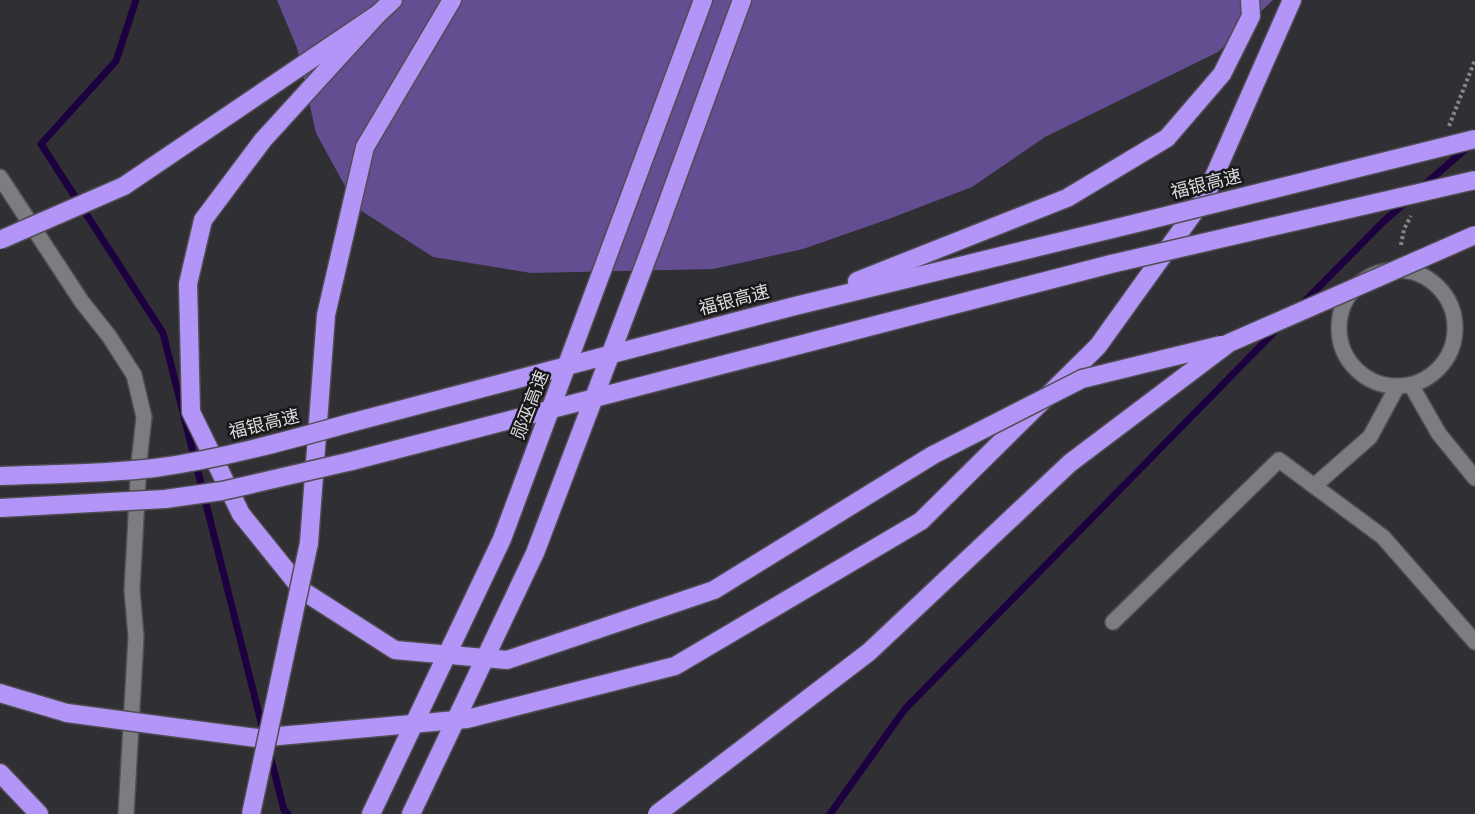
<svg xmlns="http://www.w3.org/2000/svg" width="1475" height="814" font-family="Jost,'Noto Sans SC',sans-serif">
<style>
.forest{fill:#644e92}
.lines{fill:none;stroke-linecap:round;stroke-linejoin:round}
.stream{stroke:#1d003f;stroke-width:7}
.minor-casing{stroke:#4e4d52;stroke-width:18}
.highway-casing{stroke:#4e4d52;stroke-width:21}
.path{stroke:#88878b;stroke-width:4;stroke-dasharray:3 3;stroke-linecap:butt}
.minor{stroke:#7d7c81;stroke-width:15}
.highway{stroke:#b395f8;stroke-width:18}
.highway-bridge-casing{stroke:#4e4d52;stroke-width:21;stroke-linecap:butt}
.highway-bridge{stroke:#b395f8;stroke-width:18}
.labels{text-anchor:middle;stroke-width:5;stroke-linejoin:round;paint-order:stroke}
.street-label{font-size:18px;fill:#dad9dc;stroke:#18181a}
</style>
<rect width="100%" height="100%" fill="#302f34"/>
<!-- forest -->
<path class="forest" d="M277 0H1273L1218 52 1045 137 972 187 886 220 803 249 713 269 531 273 433 257 357 208 316 133 297 48Z"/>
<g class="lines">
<!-- stream -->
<g class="stream">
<path d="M136 0 116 61 41 144 163 333 263 730"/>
<path d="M1422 187 1468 147"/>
<path d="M1302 304 1383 222 1407 201"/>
<path d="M270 755 284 810 288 814"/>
<path d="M830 814 905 709 1279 327"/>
</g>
<!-- minor casing -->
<g class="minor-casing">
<g id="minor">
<path d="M0 177 82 302 109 336 134 375 144 417 139 462 132 590 136 637 126 814"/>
<circle cx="1397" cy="328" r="58"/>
<path d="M1411 385 1439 434 1475 478"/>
<path d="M1314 486 1370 437 1397 387"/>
<path d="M1113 622 1279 460 1383 537 1475 642"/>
</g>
</g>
<!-- highway casing -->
<g class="highway-casing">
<g id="highway">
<path d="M378 14 263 140 203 220 188 284 191 412 241 514 303 591 395 650 507 660 714 590 933 455"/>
<path d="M124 186 378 14 393 0"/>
<path d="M857 281 1067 198 1167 138 1222 74 1251 16 1250 0"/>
<path d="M350 423 795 306 1137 223"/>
<path d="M352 461 1111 264"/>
<path d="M309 543 326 315 365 147 452 0"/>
<path d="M0 693 67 713"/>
<path d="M172 727 257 738 467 719 675 666 921 521 1098 346 1205 197 1292 0"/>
<path d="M0 773 39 814"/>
<path d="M371 814 502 539 703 0"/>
<path d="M411 814 535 553 652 245 742 0"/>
</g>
</g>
<!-- path -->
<g class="path">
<path d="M1449 126 1475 60"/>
<path d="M1401 245 1404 229 1411 216"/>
</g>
<!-- minor -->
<use href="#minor" class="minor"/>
<!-- highway -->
<use href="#highway" class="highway"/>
<!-- highway-bridge casing -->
<g class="highway-bridge-casing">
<g id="highway-bridge">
<path d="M1137 223 1475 139"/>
<path d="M0 240 124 186"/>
<path d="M1111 264 1475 180"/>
<path d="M933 455 1082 379 1221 345"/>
<path d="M0 476C52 474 103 474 155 468 221 459 286 441 350 423"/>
<path d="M0 508 165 499 222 491 352 461"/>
<path d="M67 713 172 727"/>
<path d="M251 814 309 543"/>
<path d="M657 814 869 652 1070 463 1229 343 1475 235"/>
</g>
</g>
<!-- highway-bridge -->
<use href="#highway-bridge" class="highway-bridge"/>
</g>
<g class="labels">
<!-- street labels -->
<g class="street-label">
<text transform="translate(1206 184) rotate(-14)" y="6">福银高速</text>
<text transform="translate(734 300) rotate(-15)" y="6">福银高速</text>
<text transform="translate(530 405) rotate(-69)" y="6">郧巫高速</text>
<text transform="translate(264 424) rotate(-14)" y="6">福银高速</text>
</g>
</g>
</svg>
